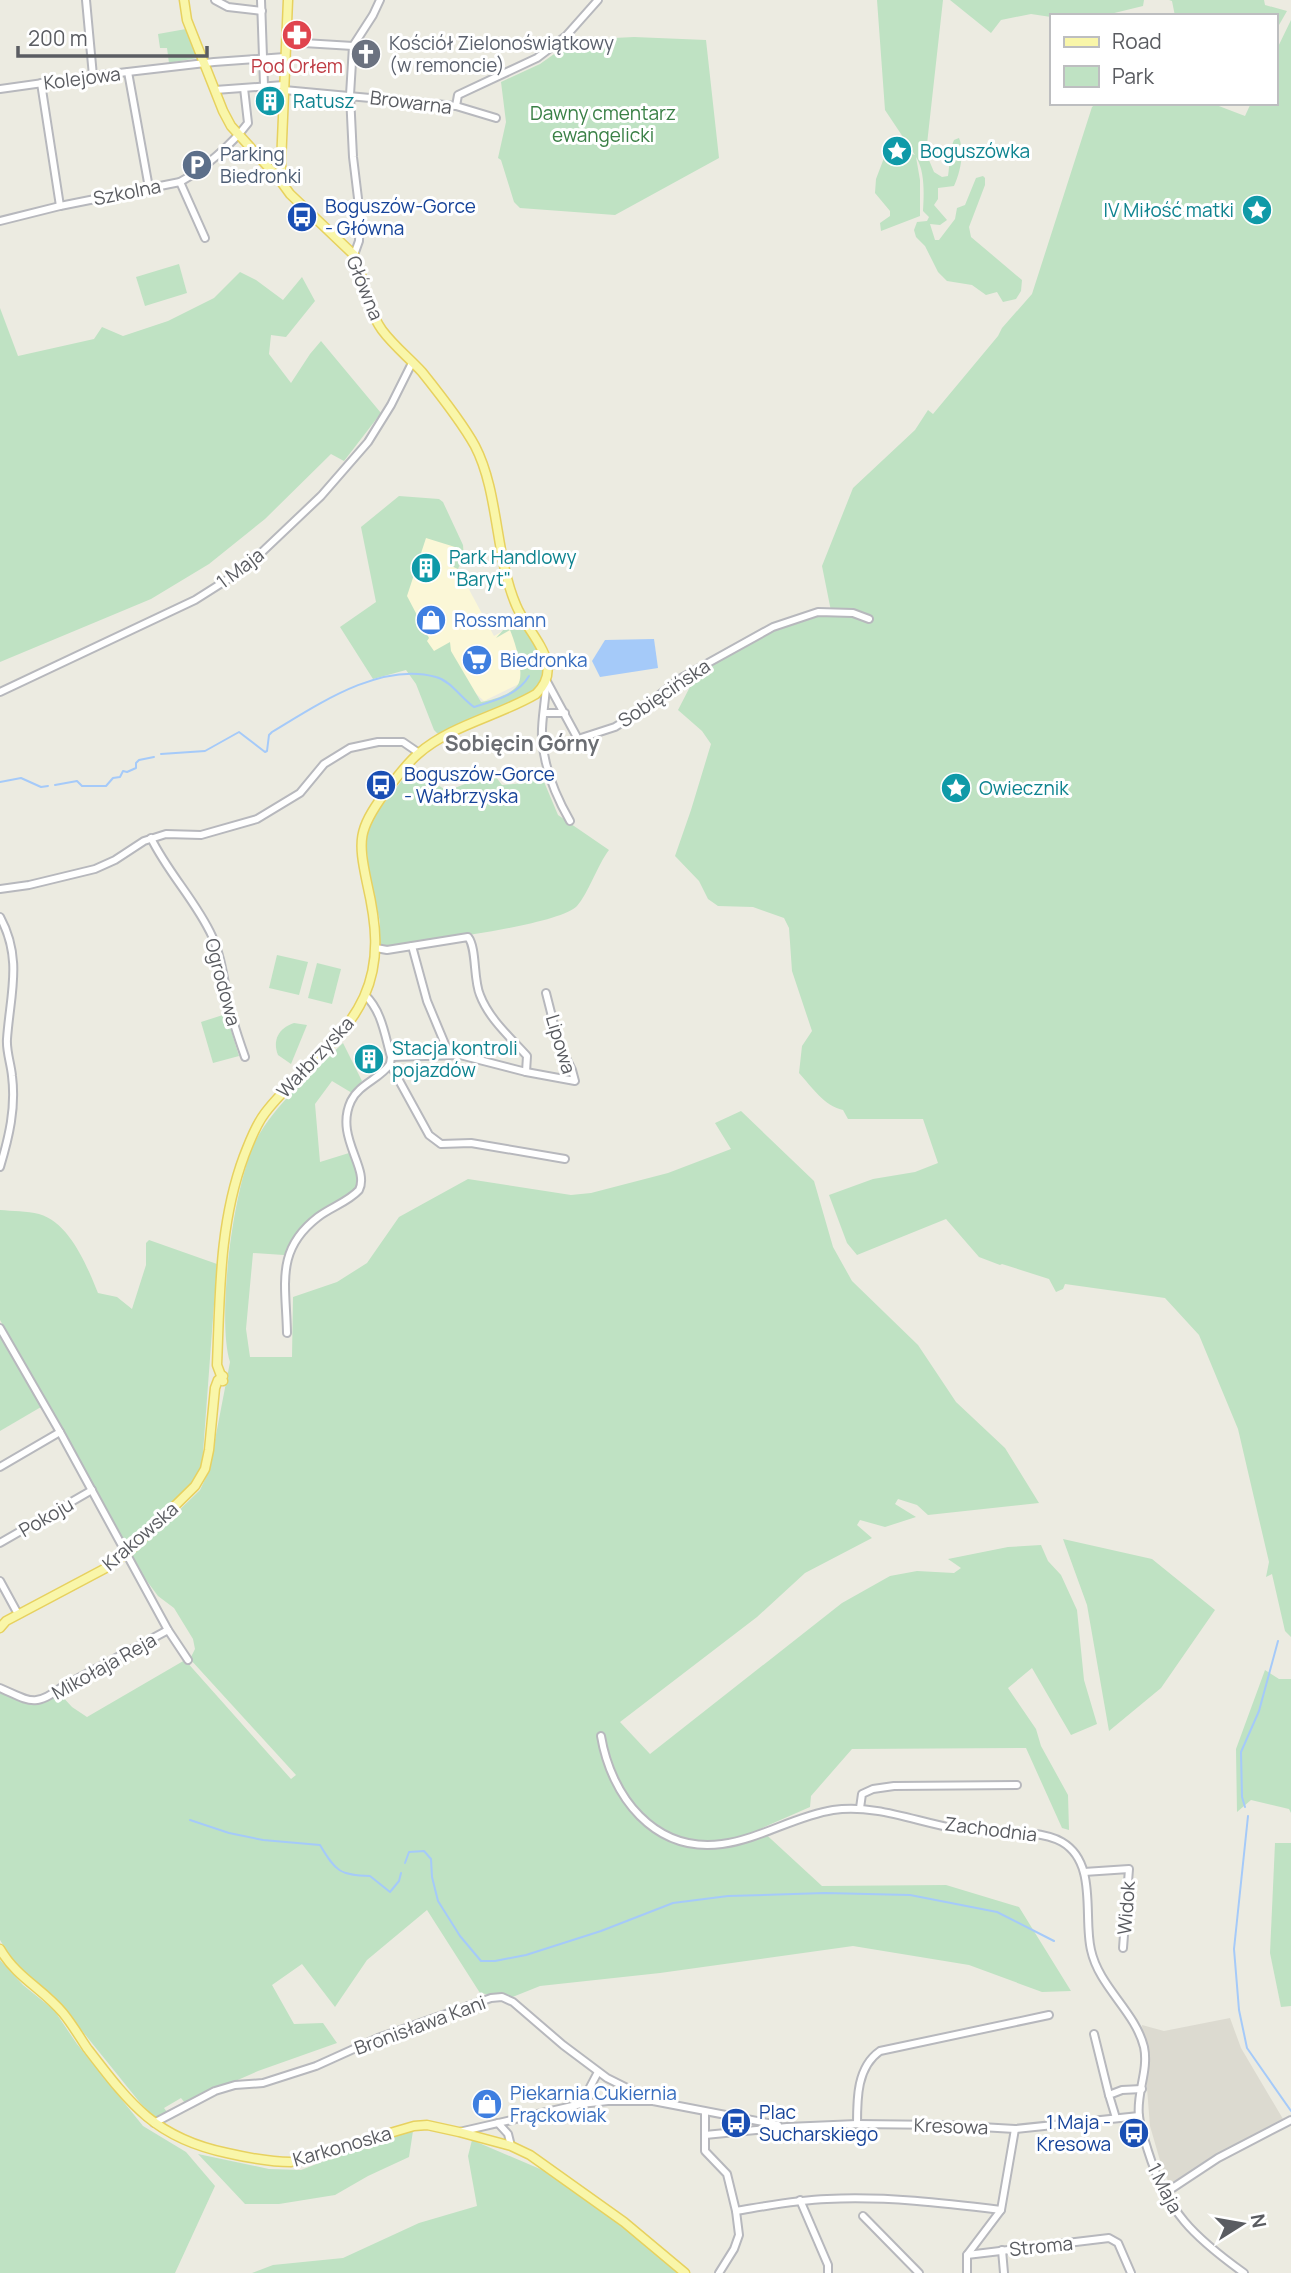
<svg xmlns="http://www.w3.org/2000/svg" width="1291" height="2273" font-family="Manrope,sans-serif">
<style>
.commercial{fill:#fbf7d7}
.education{fill:#dcdad0}
.green{fill:#bfe2c3}
.water{fill:#a5caf9}
.lines{fill:none;stroke-linecap:round;stroke-linejoin:round}
.stream{stroke:#a5caf9;stroke-width:2}
.minor-casing{stroke:#b7b8bd;stroke-width:10}
.major-casing{stroke:#e7d15f;stroke-width:11}
.minor{stroke:#fff;stroke-width:6}
.major{stroke:#f9f6a9;stroke-width:8}
.labels{text-anchor:middle;stroke-width:6;stroke-linejoin:round;paint-order:stroke}
.worship-label{font-size:19px;fill:#5b616d;stroke:#fff;text-anchor:start}
.health-label{font-size:19px;fill:#be3a42;stroke:#fff}
.street-label{font-size:19px;fill:#5a5c61;stroke:#fff}
.culture-label{font-size:19px;fill:#0d838f;stroke:#fff;text-anchor:start}
.park-label{font-size:19px;fill:#3a8046;stroke:#fff}
.service-label{font-size:19px;fill:#4e5e75;stroke:#fff;text-anchor:start}
.transit-label{font-size:19px;fill:#164399;stroke:#fff;text-anchor:start}
.shop-label{font-size:19px;fill:#366cbe;stroke:#fff;text-anchor:start}
.neighbourhood-label{font-size:21px;font-weight:bold;fill:#6b6e73;stroke:#fff}
</style>
<rect width="100%" height="100%" fill="#ecebe1"/>
<!-- commercial -->
<path class="commercial" d="M424 533 463 545 464 556 458 569 494 636 510 627 519 652 523 682 484 701 433 654 403 597Z"/>
<!-- education -->
<path class="education" d="M1230 2018 1241 2048 1283 2119 1223 2151 1170 2186 1161 2164 1150 2126 1142 2025 1164 2031Z"/>
<!-- green -->
<g class="green">
<path d="M877 0H943L926 153 934 172 942 177 948 176C950 164 949 151 954 140L959 138C965 152 960 173 954 186L938 188V199L934 205 947 220 940 225 930 224 935 240H939L955 219 957 208 965 205 976 178 983 176 985 178V185L969 227 971 237 1022 280 1021 291 1016 299 1003 302 997 292 986 295 972 285 947 281 938 272 925 246 916 237 914 230 917 222 927 221 929 217 923 211C924 194 925 171 916 157L920 180V216L881 231 880 223 890 216V211L875 193 876 179 884 158 910 153 915 155 885 110Z"/>
<path d="M950 0H1144L1143 6 1102 16 1051 17 1031 14 1001 20 991 33Z"/>
<path d="M1169 0H1264L1265 5 1287 11 1275 32V16H1175L1172 1Z"/>
<path d="M1291 20V1637L1285 1631 1272 1574 1266 1577 1269 1562 1238 1429 1199 1335 1165 1298 1065 1284 1063 1289 1056 1292 1049 1279 1002 1264 1000 1265 979 1257 946 1219 857 1255 847 1243 829 1195 873 1179 915 1172 938 1163 923 1119H848L843 1110C824 1106 812 1087 799 1073L802 1046 812 1031 792 971 789 928 784 918 753 907 718 906 708 899 699 881 675 856 691 810 711 744 702 731 678 710 693 681V669L765 632 831 611 822 566 853 488 915 430 928 410 933 414 998 336 1002 328 1032 294 1092 107 1097 103H1211L1245 116 1251 103H1275V53Z"/>
<path d="M186 29 197 58 169 63 167 48H160L158 34Z"/>
<path d="M634 37 706 40 719 158 615 215 520 208 514 202 501 160 498 158 506 122 501 82 540 64 574 40Z"/>
<path d="M179 264 187 293 145 306 136 277Z"/>
<path d="M240 272 256 280 283 300 302 277 315 301 286 337 271 335 269 354 291 383 310 354 321 341 381 413 344 461 331 454 265 519 209 564 151 599 0 662V308L18 356 94 339 102 327 123 336 168 321 214 298Z"/>
<path d="M399 496 439 499 443 502 463 545 464 556 458 569 451 566 455 547 426 538 407 596 429 638 427 641 434 651 450 642 451 651 481 702C491 700 510 695 517 686 526 675 515 642 510 630L496 638 505 628 513 623 521 624 545 663 542 681 535 690 442 734 437 733 434 730 416 684 406 670 373 679 340 627 376 602 361 527Z"/>
<path d="M412 768 447 791 493 773 502 785 524 783 542 777 558 815 609 850C598 864 588 894 577 906 558 926 418 942 384 947L380 943V922L368 865 366 839 373 817Z"/>
<path d="M277 955 308 962 299 995 269 988Z"/>
<path d="M317 963 341 969 332 1004 308 998Z"/>
<path d="M226 1014 239 1056 213 1063 201 1022Z"/>
<path d="M294 1023 307 1025 291 1064 278 1055C272 1040 279 1028 294 1023Z"/>
<path d="M343 1043 362 1081 352 1093 332 1081 315 1104 320 1162 349 1153 359 1180 358 1188C346 1198 332 1203 320 1212 303 1224 294 1238 284 1255L253 1253 246 1329 250 1357H292L293 1297 337 1282 367 1263 399 1217 468 1179 571 1195 591 1193 668 1173 731 1149 715 1123 741 1111 814 1181 833 1247 852 1281 918 1345 956 1402 1005 1448 1039 1503 928 1515 917 1505 898 1499 895 1504 916 1517 885 1527 860 1520 857 1525 872 1538 805 1573 757 1617 620 1722 650 1754 842 1603 890 1576 917 1571 954 1573 961 1568 948 1559 1008 1547 1041 1545 1048 1561 1061 1575 1077 1610 1084 1680 1097 1724 1071 1735 1032 1668 1008 1688 1036 1729 1041 1746 1068 1795 1069 1830 1062 1828 1026 1748 852 1749 811 1796 810 1807 760 1829 822 1886 946 1885 1019 1907 1071 1991 1042 1992 969 1965 853 1946 660 1973 540 1986 510 1998 480 1993 427 1910 367 1960 335 2007 302 1964 272 1985 294 2024 323 2023 337 2043 258 2071 185 2103 181 2098 164 2108 167 2112 156 2117 150 2115 54 1996 17 1968 0 1940V1693L33 1705 60 1694 72 1707 87 1717 185 1660 291 1779 296 1775 190 1659 195 1649 193 1639 174 1608 158 1596 135 1565 132 1556 200 1490 209 1471 230 1362C216 1318 234 1173 260 1133 281 1099 314 1071 343 1043Z"/>
<path d="M0 1210C12 1211 27 1211 39 1214 70 1223 87 1266 98 1293L117 1297 132 1309 146 1265V1243L149 1240 217 1264 202 1466 191 1483 131 1543 126 1544 124 1541 0 1320Z"/>
<path d="M0 1337 41 1407 0 1431Z"/>
<path d="M1063 1539 1152 1559 1215 1610 1161 1688 1109 1731 1087 1605Z"/>
<path d="M1265 1670 1279 1679H1291V1813L1289 1809 1251 1800 1237 1812 1236 1749Z"/>
<path d="M1275 1843H1291V2006L1281 2007 1270 1953Z"/>
<path d="M0 1960 23 1985 54 2010 77 2044 143 2126 186 2152 215 2186 175 2273H0Z"/>
<path d="M413 2131 409 2157 368 2176 335 2195 279 2204H245L198 2154 269 2169 301 2170 361 2147Z"/>
<path d="M472 2140 547 2172 597 2205 680 2273H252L273 2265 343 2258 419 2223 477 2206 468 2156Z"/>
</g>
<!-- water -->
<path class="water" d="M654 639 658 668 600 677 592 661 605 640Z"/>
<g class="lines">
<!-- stream -->
<g class="stream">
<path d="M161 754 205 751 239 732 265 752 267 751 269 735 272 732C317 705 381 661 436 677 451 681 461 698 474 707 494 701 518 695 529 676"/>
<path d="M0 782 21 778 41 787 48 786"/>
<path d="M55 785 77 781 82 786H106L113 778 120 777 123 771 127 772 136 768V763L139 760 154 757"/>
<path d="M1245 1807 1242 1797 1241 1752 1259 1711 1278 1641"/>
<path d="M1248 1816 1234 1949 1239 2010 1247 2048 1291 2111"/>
<path d="M190 1820 229 1833 263 1840 320 1845C336 1872 340 1875 370 1876L390 1892 399 1881 401 1873"/>
<path d="M405 1863 409 1852 424 1851 431 1859 432 1877 438 1901 460 1936 481 1961H495L526 1955 601 1931 673 1903 728 1896 825 1893 910 1895 997 1912 1054 1941"/>
</g>
<!-- minor casing -->
<g class="minor-casing">
<g id="minor">
<path d="M86 0 93 76"/>
<path d="M215 0 228 7 262 11"/>
<path d="M261 0 264 85"/>
<path d="M287 42 353 46"/>
<path d="M128 72 149 188"/>
<path d="M41 83 60 206"/>
<path d="M0 89 93 76 214 62 285 57"/>
<path d="M215 90 284 85"/>
<path d="M284 90 456 106 496 118"/>
<path d="M456 106 458 95 537 58 566 36 598 0"/>
<path d="M180 182 205 238"/>
<path d="M0 221 60 206 180 182C204 169 232 144 248 123L244 88"/>
<path d="M354 255 359 241 360 215 353 157 350 95 353 46 373 15 380 0"/>
<path d="M546 680 578 739 615 727 634 715 681 678 773 627 818 612 853 613 869 619"/>
<path d="M546 682C546 701 541 719 542 738 544 768 555 795 570 821"/>
<path d="M0 692 195 600 244 569 321 496 368 442 391 405 412 363"/>
<path d="M545 713H565"/>
<path d="M151 838C168 873 196 901 212 936 222 958 224 981 229 1005 233 1023 239 1040 245 1057"/>
<path d="M0 889 29 885 95 869 115 860 144 841 166 834 201 835 257 819 300 793 324 764 350 748 378 742H403L419 753"/>
<path d="M0 917C23 959 10 995 7 1039 6 1051 11 1064 12 1076 16 1108 9 1137 0 1167"/>
<path d="M412 946 427 1001 447 1049V1054"/>
<path d="M376 948 387 950 468 937C477 948 473 979 480 995 489 1019 511 1038 527 1056L526 1072"/>
<path d="M365 995C382 1011 385 1036 391 1057L390 1064 429 1135 441 1144 471 1143 565 1159"/>
<path d="M391 1057 460 1055 526 1072 575 1081 572 1070 559 1044 546 993"/>
<path d="M0 1328 60 1432 168 1630 188 1660"/>
<path d="M287 1333C286 1284 275 1250 318 1217 331 1207 348 1202 359 1190 370 1168 334 1137 351 1101 359 1084 380 1079 390 1064"/>
<path d="M0 1467 60 1432"/>
<path d="M0 1543 92 1490"/>
<path d="M0 1581 18 1614"/>
<path d="M0 1688C30 1701 34 1708 62 1687L168 1630"/>
<path d="M601 1736C611 1796 654 1853 722 1844 760 1839 795 1816 833 1810 877 1804 916 1822 958 1829 988 1833 1038 1828 1062 1842 1098 1863 1083 1917 1091 1950 1099 1987 1135 2011 1144 2047 1149 2071 1136 2093 1139 2116 1140 2127 1145 2141 1148 2151 1167 2212 1194 2237 1244 2273"/>
<path d="M860 1808 862 1794 873 1789 894 1786 1017 1785"/>
<path d="M1084 1872 1129 1869 1123 1948"/>
<path d="M1094 2034 1109 2095"/>
<path d="M587 2103 588 2091 598 2072"/>
<path d="M705 2113V2151L727 2174 736 2211 739 2235 734 2249 719 2273"/>
<path d="M1116 2118 1109 2095 1122 2090 1142 2089"/>
<path d="M154 2123 215 2091 235 2085 263 2083 316 2066 378 2038 491 1998 502 1997 513 2002 563 2045 607 2078 653 2101"/>
<path d="M498 2123 508 2134 511 2146"/>
<path d="M857 2124C857 2098 857 2067 880 2051L1049 2015"/>
<path d="M459 2132 581 2104 608 2101H653L778 2125"/>
<path d="M705 2135 787 2127 857 2124 946 2125 1015 2129 1139 2116"/>
<path d="M1165 2193 1218 2158 1291 2120"/>
<path d="M800 2200 828 2265V2273"/>
<path d="M736 2211C766 2206 796 2200 827 2199 885 2196 944 2203 1001 2210"/>
<path d="M863 2216 919 2273"/>
<path d="M1002 2250 1004 2273"/>
<path d="M967 2255 1109 2238 1118 2243 1131 2273"/>
<path d="M967 2273V2255L1001 2210 1015 2129"/>
</g>
</g>
<!-- major casing -->
<g class="major-casing">
<g id="major">
<path d="M184 0 187 20 223 111 231 126 280 180"/>
<path d="M223 1381 217 1365C220 1294 219 1223 244 1156 250 1141 255 1126 265 1113 296 1072 342 1045 364 997 381 959 376 922 367 883 358 840 358 830 384 794 394 781 405 765 418 754 451 725 499 716 536 694 567 664 528 635 516 605 495 556 499 492 475 446 463 424 438 392 422 372 409 358 393 345 382 330 366 308 365 279 354 255L290 194 282 183 281 164 288 0"/>
<path d="M0 1628 6 1621 104 1569 126 1554 195 1486 205 1469 209 1450 215 1388 218 1380 223 1376"/>
<path d="M0 1949C17 1978 42 1988 63 2013 72 2024 79 2036 87 2048 130 2104 155 2138 227 2153 249 2158 269 2162 291 2162L414 2126 427 2125 459 2132 511 2146 530 2155 624 2222 685 2273"/>
</g>
</g>
<!-- minor -->
<use href="#minor" class="minor"/>
<!-- major -->
<use href="#major" class="major"/>
</g>
<!-- icons -->
<defs>
<g id="pharmacy-disc" transform="scale(1.575)"><circle r="9.5" fill="#e0444e" stroke="#fff"/><path d="M-2-6h4v4h4v4h-4v4h-4v-4h-4v-4h4Z" fill="#fff"/></g>
<g id="church-disc" transform="scale(1.575)"><circle r="9.5" fill="#6b7280" stroke="#fff"/><path d="M-1.2-6h2.4v3.5h3.3v2.4h-3.3V6h-2.4V-.1h-3.3v-2.4h3.3Z" fill="#fff"/></g>
<g id="building-disc" transform="scale(1.575)"><circle r="9.5" fill="#0f9aa8" stroke="#fff"/><path d="M-4-6H4V6H1V3H-1V6H-4ZM-2.5-4.3h1.7v1.8h-1.7ZM.8-4.3h1.7v1.8H.8ZM-2.5-1h1.7V.8h-1.7ZM.8-1h1.7V.8H.8Z" fill="#fff"/></g>
<g id="sight-disc" transform="scale(1.575)"><circle r="9.5" fill="#0f9aa8" stroke="#fff"/><path d="M0-6L1.8-2.2L6-1.7L2.9 1.2L3.7 5.4L0 3.3L-3.7 5.4L-2.9 1.2L-6-1.7L-1.8-2.2Z" fill="#fff"/></g>
<g id="parking-disc" transform="scale(1.575)"><circle r="9.5" fill="#5c6f8a" stroke="#fff"/><path d="M-3.5-5.5H1a3.5 3.5 0 0 1 0 7H-1V5.5H-3.5ZM-1-3.4V-.6H.8a1.4 1.4 0 0 0 0-2.8Z" fill="#fff"/></g>
<g id="bus-disc" transform="scale(1.575)"><circle r="9.5" fill="#1a4fb4" stroke="#fff"/><path d="M-5-6H5V4H4V6H2V4H-2V6H-4V4H-5ZM-3.5-4V0h7V-4ZM-3.5 1.2v1.5H-2V1.2ZM2 1.2v1.5H3.5V1.2Z" fill="#fff"/></g>
<g id="shop-disc" transform="scale(1.575)"><circle r="9.5" fill="#3f7fe0" stroke="#fff"/><path d="M-5-2.5h2.3a2.7 3.5 0 0 1 5.4 0H5L5.5 6h-11ZM-1.5-2.5h3a1.5 2.3 0 0 0-3 0Z" fill="#fff"/></g>
<g id="supermarket-disc" transform="scale(1.575)"><circle r="9.5" fill="#3f7fe0" stroke="#fff"/><path d="M-6-5.5h2.5l.6 2H6L4.5 2H-2.5L-4.4-4H-6ZM-1.5 3.2a1.3 1.3 0 1 0 .1 0ZM3 3.2a1.3 1.3 0 1 0 .1 0Z" fill="#fff"/></g>
</defs>
<g fill-rule="evenodd">
<use href="#pharmacy-disc" x="297" y="35"/>
<use href="#church-disc" x="366" y="54"/>
<use href="#building-disc" x="270" y="101"/>
<use href="#sight-disc" x="897" y="151"/>
<use href="#parking-disc" x="197" y="165"/>
<use href="#sight-disc" x="1257" y="210"/>
<use href="#bus-disc" x="302" y="217"/>
<use href="#building-disc" x="426" y="568"/>
<use href="#shop-disc" x="431" y="620"/>
<use href="#supermarket-disc" x="477" y="660"/>
<use href="#bus-disc" x="381" y="785"/>
<use href="#sight-disc" x="956" y="788"/>
<use href="#building-disc" x="369" y="1059"/>
<use href="#shop-disc" x="487" y="2104"/>
<use href="#bus-disc" x="736" y="2123"/>
<use href="#bus-disc" x="1134" y="2133"/>
</g>
<g class="labels">
<!-- worship labels -->
<g class="worship-label">
<text x="389" y="50">Kościół Zielonoświątkowy<tspan x="389" dy="22">(w remoncie)</tspan></text>
</g>
<!-- health labels -->
<g class="health-label">
<text x="297" y="73">Pod Orłem</text>
</g>
<!-- street labels -->
<g class="street-label">
<text transform="translate(82 78) rotate(-7)" y="7">Kolejowa</text>
<text transform="translate(411 102) rotate(7)" y="7">Browarna</text>
<text transform="translate(127 192) rotate(-11)" y="7">Szkolna</text>
<text transform="translate(365 288) rotate(68)" y="7">Główna</text>
<text transform="translate(240 568) rotate(-37)" y="7">1 Maja</text>
<text transform="translate(664 693) rotate(-34)" y="7">Sobięcińska</text>
<text transform="translate(223 982) rotate(75)" y="7">Ogrodowa</text>
<text transform="translate(561 1044) rotate(73)" y="7">Lipowa</text>
<text transform="translate(315 1057) rotate(-47)" y="7">Wałbrzyska</text>
<text transform="translate(46 1517) rotate(-30)" y="7">Pokoju</text>
<text transform="translate(140 1536) rotate(-41)" y="7">Krakowska</text>
<text transform="translate(104 1666) rotate(-29)" y="7">Mikołaja Reja</text>
<text transform="translate(991 1829) rotate(7)" y="7">Zachodnia</text>
<text transform="translate(1126 1908) rotate(-86)" y="7">Widok</text>
<text transform="translate(420 2025) rotate(-20)" y="7">Bronisława Kani</text>
<text transform="translate(951 2126) rotate(2)" y="7">Kresowa</text>
<text transform="translate(342 2146) rotate(-16)" y="7">Karkonoska</text>
<text transform="translate(1165 2188) rotate(63)" y="7">1 Maja</text>
<text transform="translate(1041 2246) rotate(-6)" y="7">Stroma</text>
</g>
<!-- culture labels -->
<g class="culture-label">
<text x="293" y="108">Ratusz</text>
<text x="920" y="158">Boguszówka</text>
<text x="1234" y="217" text-anchor="end">IV Miłość matki</text>
<text x="449" y="564">Park Handlowy<tspan x="449" dy="22">"Baryt"</tspan></text>
<text x="979" y="795">Owiecznik</text>
<text x="392" y="1055">Stacja kontroli<tspan x="392" dy="22">pojazdów</tspan></text>
</g>
<!-- park labels -->
<g class="park-label">
<text x="603" y="120">Dawny cmentarz<tspan x="603" dy="22">ewangelicki</tspan></text>
</g>
<!-- service labels -->
<g class="service-label">
<text x="220" y="161">Parking<tspan x="220" dy="22">Biedronki</tspan></text>
</g>
<!-- transit labels -->
<g class="transit-label">
<text x="325" y="213">Boguszów-Gorce<tspan x="325" dy="22">- Główna</tspan></text>
<text x="404" y="781">Boguszów-Gorce<tspan x="404" dy="22">- Wałbrzyska</tspan></text>
<text x="759" y="2119">Plac<tspan x="759" dy="22">Sucharskiego</tspan></text>
<text x="1111" y="2129" text-anchor="end">1 Maja -<tspan x="1111" dy="22">Kresowa</tspan></text>
</g>
<!-- shop labels -->
<g class="shop-label">
<text x="454" y="627">Rossmann</text>
<text x="500" y="667">Biedronka</text>
<text x="510" y="2100">Piekarnia Cukiernia<tspan x="510" dy="22">Frąckowiak</tspan></text>
</g>
<!-- neighbourhood labels -->
<g class="neighbourhood-label">
<text x="522" y="751">Sobięcin Górny</text>
</g>
</g>
<!-- legend -->
<rect x="1050" y="14" width="228" height="91" fill="#ffffff" stroke="#bdbec0" stroke-width="2"/>
<rect x="1064" y="37" width="35" height="10" fill="#f9f6a9" stroke="#bdbec0" stroke-width="2"/>
<text x="1112" y="49" font-size="21" fill="#5a5c61">Road</text>
<rect x="1064" y="66" width="35" height="21" fill="#bfe2c3" stroke="#bdbec0" stroke-width="2"/>
<text x="1112" y="84" font-size="21" fill="#5a5c61">Park</text>
<!-- north arrow -->
<g transform="translate(1242 2224) rotate(79)" stroke="#ffffff" stroke-width="5" paint-order="stroke">
<path d="M0-5L12 26L0 18L-12 26Z" fill="#5a5c61"/>
<text y="-10" font-size="19" font-weight="bold" text-anchor="middle" fill="#5a5c61">N</text>
</g>
<!-- scale -->
<path d="M18 46v10h189v-10" fill="none" stroke="#5a5c61" stroke-width="3.5"/>
<text x="28" y="46" font-size="21" fill="#5a5c61" stroke="#ffffff" stroke-width="5" paint-order="stroke">200 m</text>
</svg>
